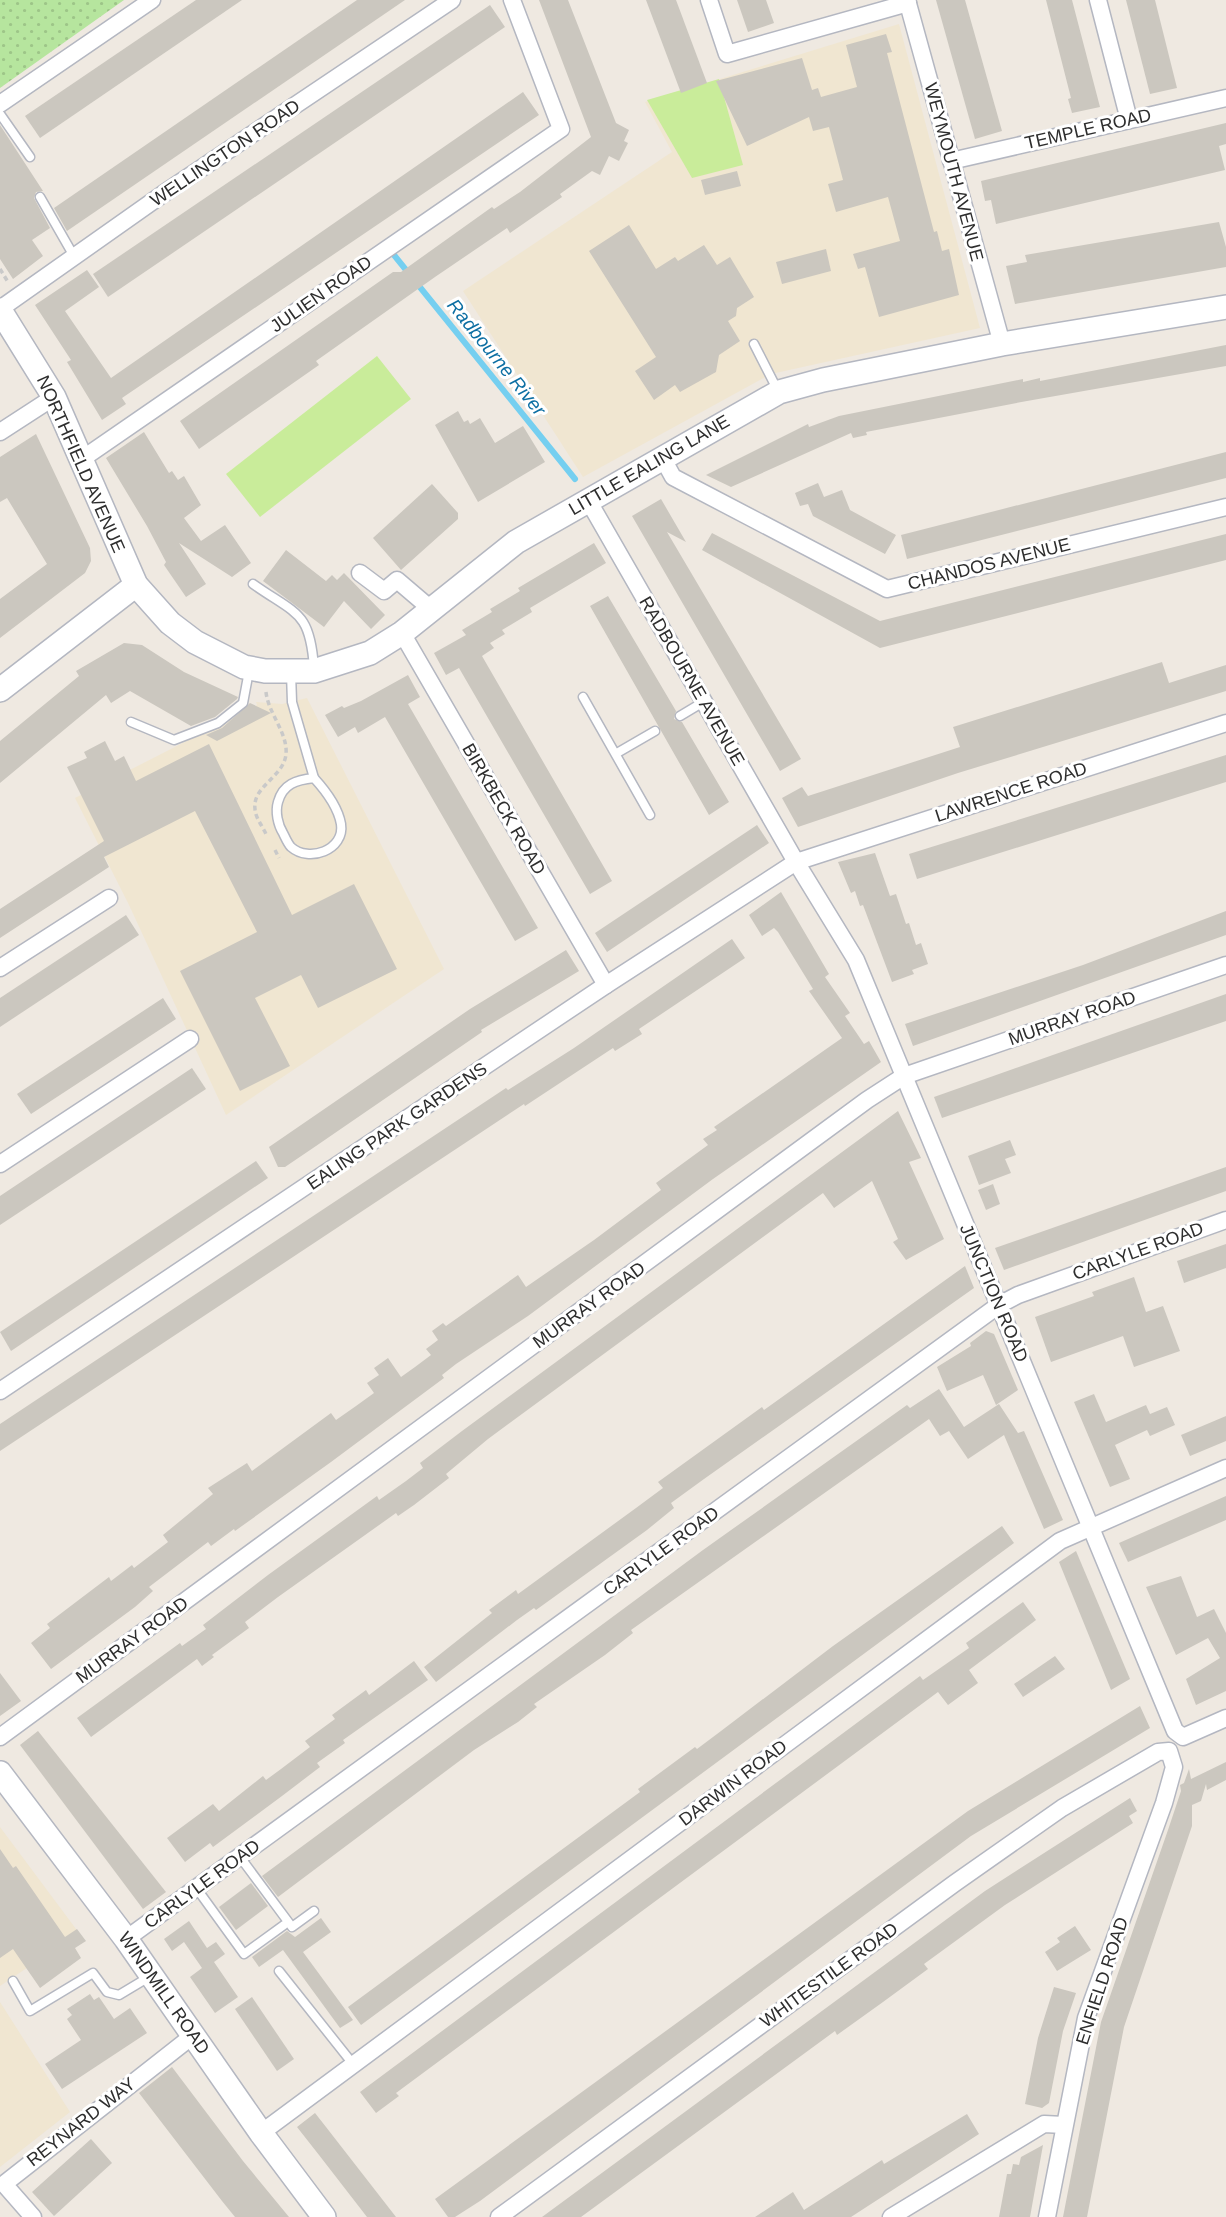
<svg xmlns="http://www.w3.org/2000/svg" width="1226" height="2217" font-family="Arial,sans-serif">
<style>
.education{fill:#f0e6d1}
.park{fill:url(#park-dots)}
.pitch{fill:#c9ec9a}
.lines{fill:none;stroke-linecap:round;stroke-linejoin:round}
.stream{stroke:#75cff0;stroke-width:6}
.building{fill:#cbc7bf}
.lane-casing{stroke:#b4b7c1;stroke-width:11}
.street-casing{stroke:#b4b7c1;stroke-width:19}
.secondary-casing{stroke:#b4b7c1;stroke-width:26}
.path{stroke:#c9c9c9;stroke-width:3.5;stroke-dasharray:5 3.5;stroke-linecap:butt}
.lane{stroke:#fff;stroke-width:8}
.street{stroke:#fff;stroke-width:16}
.secondary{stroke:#fff;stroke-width:23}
.labels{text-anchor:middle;stroke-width:6;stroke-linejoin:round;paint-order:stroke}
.street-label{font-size:18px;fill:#2e2e2e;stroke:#fff}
.water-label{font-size:19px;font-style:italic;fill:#0d6fa3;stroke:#fff}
</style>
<defs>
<pattern id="park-dots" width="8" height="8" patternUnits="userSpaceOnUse" patternTransform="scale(1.75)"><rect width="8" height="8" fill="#b6e59e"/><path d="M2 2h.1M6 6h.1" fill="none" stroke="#9dc588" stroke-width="1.8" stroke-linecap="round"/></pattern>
</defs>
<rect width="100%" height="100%" fill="#efe9e1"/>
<!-- education -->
<g class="education">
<path d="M899 24 980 328 771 374 583 477 463 291 672 152 645 102Z"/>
<path d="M307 698 444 969 226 1115 129 905 75 798 257 705 256 702 282 704Z"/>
<path d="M0 1827 79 1933 0 1986Z"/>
<path d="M0 2002 70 2112 0 2167Z"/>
</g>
<!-- park -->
<path class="park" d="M0 0H124L0 88Z"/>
<!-- pitch -->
<g class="pitch">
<path d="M719 79 743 165 692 178 647 100Z"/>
<path d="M377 356 411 399 260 517 226 474Z"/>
</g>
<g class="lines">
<!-- stream -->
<path class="stream" d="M394 255 575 479"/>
</g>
<!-- building -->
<g class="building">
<path d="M196 0H242L40 138 25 116Z"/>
<path d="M357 0H405L67 231 54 208Z"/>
<path d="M539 0H568L616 123 629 130 624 141 628 143 619 161 609 156 600 175 592 171 560 194 562 197 510 233 507 228 435 277 316 361 319 365 199 449 180 421 393 272H401L492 207 494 209 520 192 591 137Z"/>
<path d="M646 0H676L707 83 681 93Z"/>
<path d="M737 0H766L774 23 748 32Z"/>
<path d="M936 0H965L1002 131 975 139Z"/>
<path d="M1046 0H1072L1100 107 1072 113 1068 99 1071 98Z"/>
<path d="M1126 0H1155L1177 88 1150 94Z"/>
<path d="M490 5 505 27 108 297 93 274Z"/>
<path d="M886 34 892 52 887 53 934 232 937 231 942 251 949 249 959 295 879 317 865 267 858 269 853 254 900 241 888 197 836 212 828 184 843 180 829 127 813 131 809 117 747 146 716 81 802 58 812 90 818 88 821 97 857 87 846 45Z"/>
<path d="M523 92 539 115 122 398 126 404 102 420 67 362 71 360 35 305 87 270 99 287 65 311 111 378Z"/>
<path d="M1226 123V144L1219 146 1225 170 996 224 991 200 985 201 981 181Z"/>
<path d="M0 125 43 191 36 192 34 198 50 228 32 240 43 256 13 279 0 259Z"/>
<path d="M737 171 741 186 705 195 701 180Z"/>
<path d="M1219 222 1226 247V267L1015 304 1006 266 1027 262 1025 255Z"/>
<path d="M629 225 656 269 675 257 678 261 704 245 717 265 730 257 754 297 737 308 736 316 728 321 740 341 719 355 716 372 680 392 675 385 654 400 635 371 656 357 589 251Z"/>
<path d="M826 249 831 271 782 284 776 262Z"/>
<path d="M1226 345V366L1027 401 866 432 867 435 853 438 851 433 731 487 706 475 808 424 809 427 839 416 1023 379V382L1040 378V381Z"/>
<path d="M458 411 464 422 468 420 470 424 480 418 495 443 523 426 545 462 478 502 435 425Z"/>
<path d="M144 432 169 473 172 471 178 480 184 476 201 505 184 518 201 541 225 525 251 563 232 577 179 543 206 584 186 597 164 565 166 562 147 526 106 458Z"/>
<path d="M36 434 90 548 91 561 85 573 0 638V599L47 564 7 498 0 502V457Z"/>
<path d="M1226 452V478L907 559 901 535Z"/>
<path d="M818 483 824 497 842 490 850 510 896 535 885 554 813 516 808 504 800 506 795 493Z"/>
<path d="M432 484 458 513V519L401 570 373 538Z"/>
<path d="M661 499 686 542 667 532 801 759 780 771 632 516Z"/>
<path d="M712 533 880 621 1226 534V560L880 648 702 550Z"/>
<path d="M594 543 606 563 530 608 532 612 502 630 505 634 490 643 494 648 482 656 612 881 590 894 459 668 446 675 434 653 466 635 462 630 492 612 490 609 520 591 518 588Z"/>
<path d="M286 550 326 581 332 575 337 580 344 573 385 615 371 629 344 601 324 627 263 581Z"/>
<path d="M608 596 676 711 674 719 682 722 729 802 709 815 590 606Z"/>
<path d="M124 643 142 645 184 672 238 697 237 699 215 717 191 726 130 691 111 703 106 695 0 783V741L79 676 76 671Z"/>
<path d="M1162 662 1169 683 1226 665V691L958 773 798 827 782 798 802 787 808 796 960 747 953 727Z"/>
<path d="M408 675 420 697 408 704 538 928 515 941 385 717 358 733 355 727 338 737 325 715 342 706 344 708 361 701Z"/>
<path d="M250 703 271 713 217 741 206 735 222 728Z"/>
<path d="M105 741 115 761 124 756 136 781 209 744 292 915 354 884 397 969 318 1008 301 975 255 998 290 1066 240 1091 180 971 257 932 195 811 104 857 109 867 0 938V909L104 841 67 767 87 758 84 752Z"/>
<path d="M1226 755V782L917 879 909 854Z"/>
<path d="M757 825 769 843 607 952 595 933Z"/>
<path d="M875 853 890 896 896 894 906 924 909 923 916 945 921 943 928 964 912 970 914 974 892 982 863 905 860 906 855 891 851 893 838 862Z"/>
<path d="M781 892 829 974 825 977 850 1013 845 1016 864 1044 869 1041 881 1062 713 1179 528 1316 456 1364 442 1375 444 1378 331 1462 235 1531 234 1529 211 1546 208 1542 149 1587 153 1591 135 1607 51 1669 31 1643 50 1628 47 1624 109 1577 111 1581 132 1565 134 1568 168 1542 163 1535 213 1494 208 1488 247 1463 252 1471 331 1413 336 1420 356 1406 374 1393 367 1383 379 1375 374 1368 388 1358 401 1377 415 1367 431 1355 426 1349 438 1340 432 1331 443 1323 446 1326 518 1275 526 1287 594 1240 661 1190 656 1183 708 1145 703 1139 717 1130 714 1127 842 1038 809 991 813 989 778 932 774 928 762 936 749 915Z"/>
<path d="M1226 911V935L913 1046 905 1024 1083 965Z"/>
<path d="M126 915 139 935 0 1027V998Z"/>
<path d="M732 939 745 958 639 1029 642 1034 615 1051 613 1048 525 1106 524 1104 0 1451V1424L506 1088 508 1090 574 1048Z"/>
<path d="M566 950 579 971 481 1030 482 1032 316 1146 285 1167H278L269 1147 470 1009Z"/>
<path d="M1226 994V1021L942 1118 934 1097Z"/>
<path d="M163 998 176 1019 31 1114 17 1094Z"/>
<path d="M192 1068 206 1089 0 1225V1196Z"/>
<path d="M898 1111 921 1158 909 1162 944 1239 906 1260 893 1242 898 1239 872 1181 834 1208 823 1193 488 1439 446 1474 449 1478 414 1505 398 1516 396 1513 278 1597 245 1622 249 1628 212 1655 214 1657 202 1666 197 1659 91 1737 77 1718 180 1643 182 1646 206 1629 203 1625 268 1575 377 1496 379 1500 406 1481 423 1468 420 1463 462 1431Z"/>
<path d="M1010 1140 1016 1155 1005 1159 1011 1173 979 1185 968 1156Z"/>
<path d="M256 1161 268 1178 11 1351 0 1332Z"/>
<path d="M1226 1167V1191L1004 1270 995 1248Z"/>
<path d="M993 1184 1000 1204 986 1210 978 1190Z"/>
<path d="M1226 1244V1268L1184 1283 1177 1261Z"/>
<path d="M965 1266 974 1288 704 1479 671 1503 674 1508 647 1530 536 1610 534 1608 517 1620 436 1682 424 1667 492 1613 489 1610 516 1590 518 1594 636 1508 663 1488 658 1482 762 1407 764 1410Z"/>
<path d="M1134 1277 1146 1312 1163 1306 1180 1351 1134 1367 1123 1336 1051 1362 1035 1317 1094 1296 1092 1292Z"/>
<path d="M986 1331 994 1334 1018 1390 996 1405 983 1375 947 1391 937 1367 971 1346 970 1343Z"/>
<path d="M939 1389 964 1427 999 1404 1018 1433 1024 1431 1063 1520 1044 1529 1004 1435 968 1459 949 1431 940 1436 929 1419 631 1630 633 1633 605 1655 534 1704 537 1707 518 1722 474 1750 278 1897 262 1876 703 1550 907 1405 910 1408Z"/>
<path d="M1094 1394 1106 1422 1146 1405 1150 1414 1167 1407 1175 1425 1150 1436 1147 1430 1115 1445 1130 1479 1110 1487 1074 1402Z"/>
<path d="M1226 1416V1441L1190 1456 1181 1435Z"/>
<path d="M1226 1496V1520L1128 1562 1119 1543Z"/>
<path d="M1002 1526 1014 1543 361 2025 348 2007 640 1792 638 1789 695 1747 697 1749 721 1731 833 1646Z"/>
<path d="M1076 1551 1130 1679 1111 1690 1059 1562Z"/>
<path d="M1181 1576 1197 1617 1214 1609 1226 1633V1691L1196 1705 1186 1679 1220 1658 1208 1638 1176 1655 1146 1587Z"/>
<path d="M1023 1602 1036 1620 969 1670 978 1683 948 1705 938 1692 396 2093 399 2096 376 2113 360 2092 920 1676 923 1680 969 1648 966 1643Z"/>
<path d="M1055 1656 1065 1669 1023 1697 1014 1684Z"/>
<path d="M414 1661 428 1680 343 1740 345 1743 317 1763 320 1767 282 1796 213 1847 210 1843 185 1862 167 1838 213 1804 219 1811 263 1776 266 1780 281 1769 310 1747 305 1741 335 1719 332 1715 366 1690 369 1695Z"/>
<path d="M0 1673 21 1701 0 1716Z"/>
<path d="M1140 1706 1150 1728 971 1836 480 2201 455 2217H448L435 2199 968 1811Z"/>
<path d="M38 1731 166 1892 143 1909 20 1745Z"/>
<path d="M1226 1762V1780L1207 1790 1206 1784 1201 1801 1192 1805V1826L1124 2027 1087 2217H1063L1101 2022 1168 1830 1181 1791 1180 1785 1184 1783 1189 1769 1191 1779Z"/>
<path d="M1130 1798 1137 1811 1129 1816 1133 1823 1005 1905 924 1964 928 1969 883 2002 837 2035 835 2031 581 2217H542L985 1891Z"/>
<path d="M0 1849 13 1868 16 1866 65 1937 77 1929 86 1941 75 1948 81 1958 40 1988 13 1949 0 1958Z"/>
<path d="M251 1883 268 1906 236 1930 219 1907Z"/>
<path d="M321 1918 331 1932 303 1952 353 2020 340 2028 283 1950 259 1967 252 1957 287 1931 295 1937Z"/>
<path d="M189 1921 207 1948 216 1942 225 1954 214 1962 238 1997 215 2013 190 1977 202 1968 184 1942 172 1951 164 1939Z"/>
<path d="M1075 1926 1091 1950 1057 1971 1045 1952 1060 1942 1057 1938Z"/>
<path d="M1054 1987 1076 1993 1063 2031 1049 2103 1042 2108 1025 2104 1038 2038Z"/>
<path d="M90 1994 94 2000 99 1997 114 2019 130 2008 147 2033 62 2089 45 2064 81 2040 67 2019 72 2015 67 2009Z"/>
<path d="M252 1997 294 2059 277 2071 235 2009Z"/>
<path d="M172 2067 243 2161 289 2217H235L222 2201 139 2093Z"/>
<path d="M315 2113 326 2127 396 2217H367L319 2155 297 2127Z"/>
<path d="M967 2114 979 2134 851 2217H755L793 2192 804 2210 882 2160 884 2164Z"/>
<path d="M91 2139 112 2163 54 2216 32 2192Z"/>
<path d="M1043 2145 1030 2217H999L1007 2174H1011L1013 2164 1019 2165 1021 2157Z"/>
</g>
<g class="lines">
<!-- lane casing -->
<g class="lane-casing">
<g id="lane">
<path d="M0 114 30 157"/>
<path d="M40 197 75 258"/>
<path d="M754 344 778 391"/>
<path d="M253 584C297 615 310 611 314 668"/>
<path d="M291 673 292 702 314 778"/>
<path d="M583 697 650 815"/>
<path d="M680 716 705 701"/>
<path d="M131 722 174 740 218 723 243 703 249 671"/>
<path d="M617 753 655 731"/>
<path d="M314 778C325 790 338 807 341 824 345 850 309 863 291 847 288 844 285 837 283 833 278 825 275 812 278 802 283 784 296 780 314 778Z"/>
<path d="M240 1857 292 1927 314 1911"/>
<path d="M197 1889 244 1954 284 1925"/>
<path d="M279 1971 353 2064"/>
<path d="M13 1981 30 2011 93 1973 107 1992 119 1995 149 1977"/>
</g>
</g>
<!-- street casing -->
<g class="street-casing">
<g id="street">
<path d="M709 0 727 54 908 3"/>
<path d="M907 0 1002 344"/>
<path d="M1098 0 1129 120"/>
<path d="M0 104 152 0"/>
<path d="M951 161 1226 98"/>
<path d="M0 309 163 194 452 0"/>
<path d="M0 432 54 397"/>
<path d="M662 457 673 477 887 589 1226 507"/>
<path d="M82 459 561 129 512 0"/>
<path d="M588 500 796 862 856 960 1175 1731 1183 1737 1226 1718"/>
<path d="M360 573 384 591 397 580 431 609"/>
<path d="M402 633 606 985"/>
<path d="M0 968 109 898"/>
<path d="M0 1164 190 1039"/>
<path d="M0 1391 606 985 796 862 1226 723"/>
<path d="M0 1737 867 1100 904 1076 1226 965"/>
<path d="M126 1939 999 1305 1018 1295 1226 1220"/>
<path d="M261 2133 1060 1541 1226 1468"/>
<path d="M33 2217 4 2184 195 2034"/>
<path d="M499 2217 955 1883 1062 1808 1158 1752 1169 1751 1174 1767 1164 1803 1086 2018 1047 2217"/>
<path d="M891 2217 1044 2124 1064 2125"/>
</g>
</g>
<!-- secondary casing -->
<g class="secondary-casing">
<g id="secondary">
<path d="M0 310 54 397 136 585 170 623 195 642 244 667 265 671H314L370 653 402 633 516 542 779 392 823 380 1002 344 1226 307"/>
<path d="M0 690 136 585"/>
<path d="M0 1773 126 1939 261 2133 324 2217"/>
</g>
</g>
<!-- path -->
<g class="path">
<path d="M0 269 8 282"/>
<path d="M266 692C268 713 288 733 286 754 284 777 252 786 255 809 255 817 263 827 266 834"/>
<path d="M275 850 279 858"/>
</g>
<!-- lane -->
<use href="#lane" class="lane"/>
<!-- street -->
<use href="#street" class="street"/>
<!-- secondary -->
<use href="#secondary" class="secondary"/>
</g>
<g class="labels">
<!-- street labels -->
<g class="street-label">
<text transform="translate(1088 129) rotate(-13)" y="6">TEMPLE ROAD</text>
<text transform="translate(225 153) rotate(-34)" y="6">WELLINGTON ROAD</text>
<text transform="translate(954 172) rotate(75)" y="6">WEYMOUTH AVENUE</text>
<text transform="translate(321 294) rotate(-35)" y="6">JULIEN ROAD</text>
<text transform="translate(81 464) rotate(66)" y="6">NORTHFIELD AVENUE</text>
<text transform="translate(649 465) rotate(-30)" y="6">LITTLE EALING LANE</text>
<text transform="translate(989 564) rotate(-14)" y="6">CHANDOS AVENUE</text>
<text transform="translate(692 681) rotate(60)" y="6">RADBOURNE AVENUE</text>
<text transform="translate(1011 792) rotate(-18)" y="6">LAWRENCE ROAD</text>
<text transform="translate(504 809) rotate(60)" y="6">BIRKBECK ROAD</text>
<text transform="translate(1072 1018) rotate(-19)" y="6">MURRAY ROAD</text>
<text transform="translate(397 1126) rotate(-34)" y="6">EALING PARK GARDENS</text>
<text transform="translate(1138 1251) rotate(-20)" y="6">CARLYLE ROAD</text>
<text transform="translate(994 1293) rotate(67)" y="6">JUNCTION ROAD</text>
<text transform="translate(589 1305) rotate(-36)" y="6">MURRAY ROAD</text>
<text transform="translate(661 1551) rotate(-36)" y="6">CARLYLE ROAD</text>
<text transform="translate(132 1640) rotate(-36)" y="6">MURRAY ROAD</text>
<text transform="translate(733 1783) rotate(-37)" y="6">DARWIN ROAD</text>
<text transform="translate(202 1884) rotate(-36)" y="6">CARLYLE ROAD</text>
<text transform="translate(829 1975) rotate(-36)" y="6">WHITESTILE ROAD</text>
<text transform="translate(1102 1981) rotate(-72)" y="6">ENFIELD ROAD</text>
<text transform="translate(164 1993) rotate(55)" y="6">WINDMILL ROAD</text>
<text transform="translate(81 2122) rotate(-38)" y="6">REYNARD WAY</text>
</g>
<!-- water labels -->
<g class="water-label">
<text transform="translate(497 357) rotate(51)" y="7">Radbourne River</text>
</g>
</g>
</svg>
